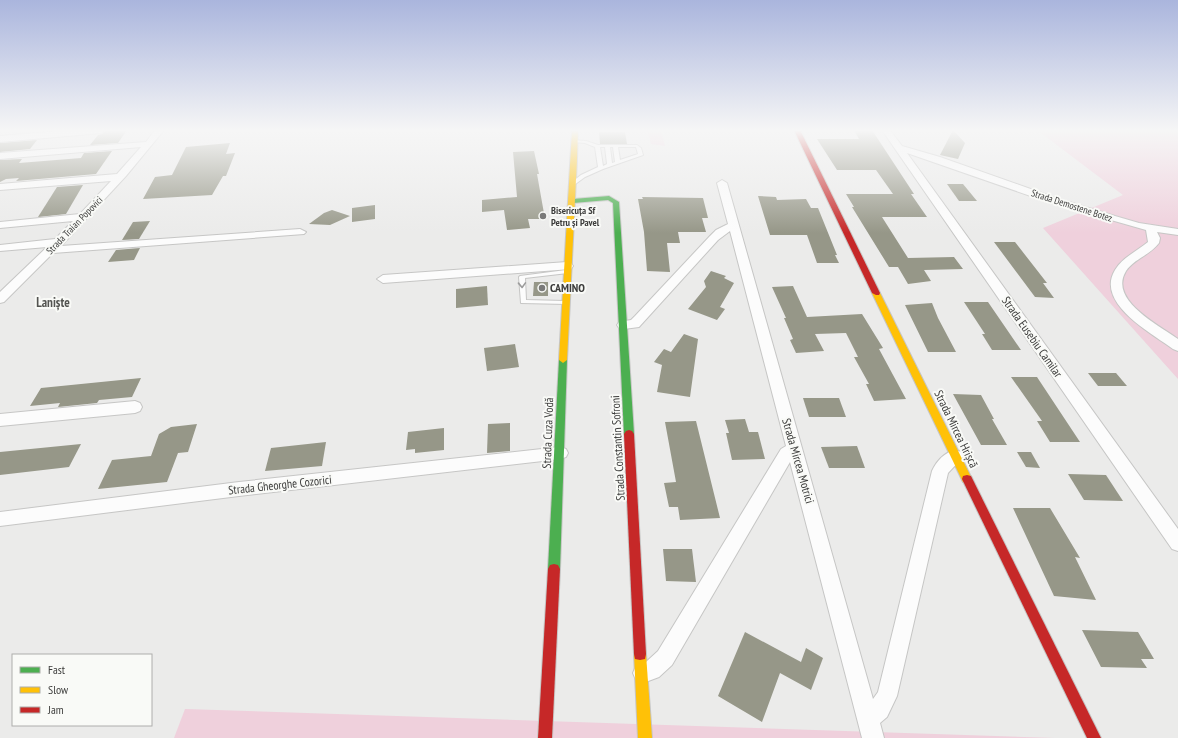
<svg xmlns="http://www.w3.org/2000/svg" width="1178" height="738" font-family="'PT Sans Narrow',sans-serif">
<style>
.green{fill:#efd0dc}
.building{fill:#969788}
.lines{fill:none;stroke-linecap:round;stroke-linejoin:round}
.lane-casing{stroke:#c6c6c5;stroke-width:2}
.street-casing{stroke:#c6c6c5;stroke-width:2}
.fast-casing{stroke:#c6c6c5;stroke-width:2}
.slow-casing{stroke:#c6c6c5;stroke-width:2}
.jam-casing{stroke:#c6c6c5;stroke-width:2}
.lane{fill:#fcfcfc;fill-rule:evenodd}
.street{fill:#fcfcfc;fill-rule:evenodd}
.fast{fill:#4caf50;fill-rule:evenodd}
.slow{fill:#ffc107;fill-rule:evenodd}
.jam{fill:#c62828;fill-rule:evenodd}
.oneway{stroke:#9c9c9c}
.poi-dot{fill:#7a7a79;stroke:#f9faf7;stroke-width:1.5}
.labels{text-anchor:middle;stroke-width:4;stroke-linejoin:round;paint-order:stroke}
.far-street-label{font-size:10px;fill:#3d3d3c;stroke:#f9faf7}
.far-poi-label{font-size:10px;font-weight:bold;fill:#3d3d3c;stroke:#f9faf7;text-anchor:start}
.poi-label{font-size:12px;font-weight:bold;fill:#3d3d3c;stroke:#f9faf7;text-anchor:start}
.street-label{font-size:12px;fill:#3d3d3c;stroke:#f9faf7}
.neighbourhood-label{font-size:13px;font-weight:bold;fill:#535451;stroke:#f9faf7}
</style>
<rect width="100%" height="100%" fill="#ebebea"/>
<!-- green -->
<g class="green">
<path d="M625 130H661L665 146 651 144 648 132 625 131Z"/>
<path d="M1037 130H1178V379L1043 228 1123 195Z"/>
<path d="M185 709 1055 738H174Z"/>
</g>
<!-- building -->
<g class="building">
<path d="M106 130H127L118 143 90 145 98 135 102 134Z"/>
<path d="M854 130H872L914 194H911L927 217H882L908 258 954 257 963 269 924 270 931 281 908 284 898 267H889L852 207H854L846 194H893L876 170H837L817 139H859Z"/>
<path d="M953 130 965 143 958 159 940 155Z"/>
<path d="M599 132H625L627 144H600Z"/>
<path d="M37 140 30 149 0 152V143Z"/>
<path d="M230 143 226 154 235 153 226 176H223L212 195 143 199 155 177 172 175 186 147Z"/>
<path d="M112 151 96 174 16 181 19 178 6 179 0 182V160L22 159 19 163 81 158 84 153Z"/>
<path d="M534 151 539 174H537L545 219H528L530 228 507 230 504 210 482 212V200L517 197 513 152Z"/>
<path d="M947 184H963L977 201H959Z"/>
<path d="M83 185 66 214 38 217 57 187Z"/>
<path d="M758 196 776 197 777 200 806 199 811 208H818L837 255H835L839 263H817L807 235H770Z"/>
<path d="M642 197 703 198 708 218H702L706 232H678L680 243H667L670 272 647 271 644 232 638 199H643Z"/>
<path d="M375 205V219L352 222V208Z"/>
<path d="M332 210 350 216 330 225 309 224 324 213Z"/>
<path d="M150 221 139 239 122 240 133 222Z"/>
<path d="M994 242H1015L1047 283H1043L1054 298 1035 297Z"/>
<path d="M140 248 134 260 108 262 116 250Z"/>
<path d="M711 271 726 276 724 278 734 283 720 307 725 309 717 320 688 309 706 287 704 281Z"/>
<path d="M534 282H548V296H533Z"/>
<path d="M487 286 488 305 456 308V289Z"/>
<path d="M793 286 807 317 862 314 883 348 879 349 906 399 874 401 866 384H869L854 357H858L846 333 815 334 824 351 796 353 790 340 793 339 784 318H786L772 287Z"/>
<path d="M964 302H988L1021 350H992L982 334H985Z"/>
<path d="M932 303 938 318 956 352H928L905 305Z"/>
<path d="M684 334 698 339 690 397 657 392 662 365 654 362 664 349 671 352Z"/>
<path d="M515 344 519 367 487 371 484 348Z"/>
<path d="M1088 373H1116L1127 386H1098Z"/>
<path d="M1011 377H1037L1080 442H1050L1037 421H1042Z"/>
<path d="M141 378 132 397 99 400 97 403 58 407 60 403 30 406 41 388Z"/>
<path d="M953 394 981 395 994 419H992L1007 445H981Z"/>
<path d="M803 398H839L846 417H809Z"/>
<path d="M745 419 749 432H758L765 459 732 460 726 433H729L725 420Z"/>
<path d="M696 421 720 518 680 520 678 507H669L664 483 676 482 665 422Z"/>
<path d="M510 423V451L487 453 488 424Z"/>
<path d="M197 424 188 452 178 453 167 482 98 489 112 460 151 456 159 434 171 427Z"/>
<path d="M444 428V450L415 453V449L406 450 408 432Z"/>
<path d="M326 442 322 466 265 471 271 448Z"/>
<path d="M81 444 69 467 0 475V452Z"/>
<path d="M857 446 865 468H829L821 447Z"/>
<path d="M1017 452H1031L1040 468 1026 467Z"/>
<path d="M1068 474 1106 475 1123 501 1084 500Z"/>
<path d="M1013 508H1050L1080 558 1075 557 1096 600 1054 596Z"/>
<path d="M663 549H692L696 582 666 581Z"/>
<path d="M1082 630 1138 632 1154 659H1141L1147 668 1101 667Z"/>
<path d="M745 632 801 662 806 648 823 658 811 690 780 673 762 722 718 696Z"/>
</g>
<g class="lines">
<!-- lane casing -->
<g class="lane-casing">
<g id="lane">
<path d="M573 140 586 141 598 145H637L641 148 643 155 603 169 585 177 574 185 572 184V182L581 175 598 167 595 147 585 143 573 142ZM600 147H605L607 164 603 166ZM610 147H613L615 162 612 163ZM618 147H636L638 154 620 160Z"/>
<path d="M566 270 568 271V273L525 278 526 300 565 301 568 303 567 304 521 303 519 277 520 276Z"/>
</g>
</g>
<!-- street casing -->
<g class="street-casing">
<g id="street">
<path d="M72 130H105L101 133 0 142V136Z"/>
<path d="M155 130H164L126 176 61 246 300 229 306 232 304 234 53 253 4 302 0 303V292L47 247 0 251V245L55 239 73 221 0 228V222L80 214 111 181 0 190V184L117 174 141 147 0 159V153L146 142Z"/>
<path d="M882 130H890L902 146 940 157 1056 198 1115 216 1139 223 1178 229V235L1157 232 1160 238 1159 243C1150 255 1134 259 1126 271 1108 300 1159 325 1178 339V351L1173 349C1151 333 1095 303 1115 270 1122 258 1137 251 1148 242L1146 230 1048 202 907 153 1178 529V551L1172 549Z"/>
<path d="M722 180 727 183 873 699 878 692 932 471C937 460 948 447 962 452L964 456 948 473 897 696 887 717 880 723 884 738H862L790 462 672 665 659 677 643 683 636 680 633 673 636 666 646 662 658 651 781 449 786 446 730 231 718 240 639 327 624 329 619 328 617 325 619 322 631 320 635 316 710 236 716 230 728 224 717 183Z"/>
<path d="M567 262 571 263 573 266 571 269 383 283 377 279 383 275Z"/>
<path d="M135 401 140 403 142 407 140 411 135 413 0 426V414Z"/>
<path d="M560 447 566 449 568 453 566 457 560 459 239 496 0 526V512L239 482Z"/>
</g>
</g>
<!-- fast casing -->
<g class="fast-casing">
<g id="fast">
<path d="M609 196 619 202 634 434 632 437 629 438 626 437 624 434 613 203 608 200 573 203 570 201 573 199Z"/>
<path d="M563 357 567 360 560 569 558 573 554 574 550 573 548 569 559 360Z"/>
</g>
</g>
<!-- slow casing -->
<g class="slow-casing">
<g id="slow">
<path d="M572 130H578L577 159 567 360 563 363 559 360Z"/>
<path d="M873 291H876L880 293 972 479 971 482 967 483 963 482 872 293Z"/>
<path d="M640 648 645 649 646 654 652 738H638L634 654 635 649Z"/>
</g>
</g>
<!-- jam casing -->
<g class="jam-casing">
<g id="jam">
<path d="M794 130H800L880 293 879 295H876L872 293Z"/>
<path d="M629 430 632 431 634 434 646 654 645 659 640 660 635 659 634 654 624 434 626 431Z"/>
<path d="M967 475 971 476 1101 738H1087L962 479 963 476Z"/>
<path d="M554 564 558 565 560 569 552 738H538L548 569 550 565Z"/>
</g>
</g>
<!-- lane -->
<use href="#lane" class="lane"/>
<!-- street -->
<use href="#street" class="street"/>
<!-- fast -->
<use href="#fast" class="fast"/>
<!-- slow -->
<use href="#slow" class="slow"/>
<!-- jam -->
<use href="#jam" class="jam"/>
</g>
<!-- one-way arrows -->
<defs><path id="oneway-chevron" d="M-2-3.5L2.5 0L-2 3.5" fill="none" stroke-width="1.6" stroke-linecap="round" stroke-linejoin="round"/></defs>
<use class="oneway" href="#oneway-chevron" transform="translate(522 285) rotate(88)"/>
<!-- sky -->
<linearGradient id="sky" x2="0" y2="1"><stop stop-color="#aab5dd"/><stop offset="0.56" stop-color="#f6f6f6"/><stop offset="1" stop-color="#f6f6f6" stop-opacity="0"/></linearGradient>
<rect width="1178" height="233" fill="url(#sky)"/>
<!-- markers -->
<g class="poi-dot">
<circle cx="543" cy="216" r="4"/>
<circle cx="542" cy="288" r="4"/>
</g>
<g class="labels">
<!-- far-street labels -->
<g class="far-street-label">
<text transform="translate(1072 205) rotate(18)" y="4">Strada Demostene Botez</text>
<text transform="translate(74 225) rotate(-46)" y="4">Strada Traian Popovici</text>
</g>
<!-- far-poi labels -->
<g class="far-poi-label">
<text x="551" y="214">Bisericuța Sf<tspan x="551" dy="12">Petru și Pavel</tspan></text>
</g>
<!-- poi labels -->
<g class="poi-label">
<text x="550" y="292">CAMINO</text>
</g>
<!-- street labels -->
<g class="street-label">
<text transform="translate(1032 337) rotate(55)" y="4">Strada Eusebiu Camilar</text>
<text transform="translate(956 429) rotate(64)" y="4">Strada Mircea Hrișcă</text>
<text transform="translate(548 433) rotate(-88)" y="4">Strada Cuza Vodă</text>
<text transform="translate(618 448) rotate(-93)" y="4">Strada Constantin Sofroni</text>
<text transform="translate(798 461) rotate(74)" y="4">Strada Mircea Motrici</text>
<text transform="translate(280 485) rotate(-6)" y="4">Strada Gheorghe Cozorici</text>
</g>
<!-- neighbourhood labels -->
<g class="neighbourhood-label">
<text x="53" y="307">Laniște</text>
</g>
</g>
<!-- legend -->
<rect x="12" y="654" width="140" height="72" fill="#f9faf7" stroke="#aeaeac"/>
<rect x="20" y="667" width="20" height="6" fill="#4caf50" stroke="#aeaeac"/>
<text x="48" y="674" font-size="12" fill="#3d3d3c">Fast</text>
<rect x="20" y="687" width="20" height="6" fill="#ffc107" stroke="#aeaeac"/>
<text x="48" y="694" font-size="12" fill="#3d3d3c">Slow</text>
<rect x="20" y="707" width="20" height="6" fill="#c62828" stroke="#aeaeac"/>
<text x="48" y="714" font-size="12" fill="#3d3d3c">Jam</text>
</svg>
